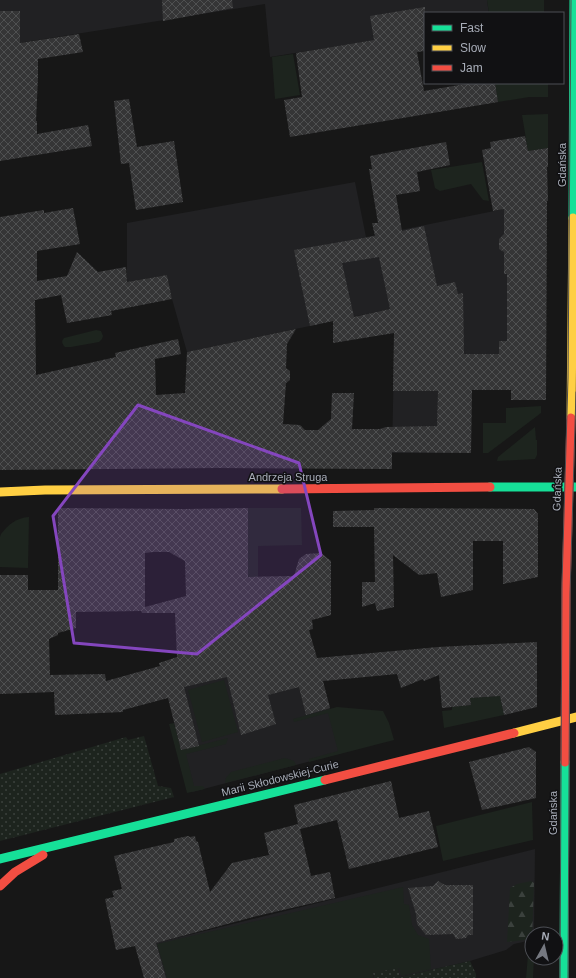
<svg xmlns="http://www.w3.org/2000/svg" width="576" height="978" font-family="Helvetica,sans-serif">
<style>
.built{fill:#212123}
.green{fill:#1d241e}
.forest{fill:url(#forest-firs)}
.park{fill:url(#park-dots)}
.building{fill:url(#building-cross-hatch);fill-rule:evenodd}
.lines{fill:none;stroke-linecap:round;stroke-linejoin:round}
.fast{stroke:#16e098;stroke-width:9}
.slow{stroke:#ffcf43;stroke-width:9}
.jam{stroke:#f24e42;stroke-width:9}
.tram{stroke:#4b4c4f;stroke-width:1}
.marked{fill:#8446be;fill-opacity:0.2;stroke:#8446be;stroke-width:3;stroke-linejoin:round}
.labels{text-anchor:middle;stroke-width:3;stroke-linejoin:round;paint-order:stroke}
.street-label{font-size:11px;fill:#a8adb8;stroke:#111113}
</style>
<defs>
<pattern id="forest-firs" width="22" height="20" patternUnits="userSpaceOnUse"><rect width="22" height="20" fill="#1d241e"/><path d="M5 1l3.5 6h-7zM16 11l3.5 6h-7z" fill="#3b413d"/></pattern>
<pattern id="park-dots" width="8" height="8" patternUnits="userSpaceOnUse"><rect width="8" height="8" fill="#1d241e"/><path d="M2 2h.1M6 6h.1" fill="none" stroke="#3b413d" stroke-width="1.8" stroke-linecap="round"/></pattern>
<pattern id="building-cross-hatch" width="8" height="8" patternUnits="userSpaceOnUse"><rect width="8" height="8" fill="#353536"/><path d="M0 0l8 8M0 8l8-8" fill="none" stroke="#4f5051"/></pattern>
</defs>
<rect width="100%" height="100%" fill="#171717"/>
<!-- built -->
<g class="built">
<path d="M0 0H487L489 13H425V32L270 57 265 4 0 46Z"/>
<path d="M355 182 366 237 504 209 545 369 456 370 455 453H392L395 308 187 352 172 299 167 275 127 282V223Z"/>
<path d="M309 632 342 753 192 792 163 674Z"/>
<path d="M535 849 534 934H532V940L514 944 506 950 470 961 400 977 398 969 373 974 374 978H157L156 943Z"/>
</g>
<!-- green -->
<g class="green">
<path d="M487 0H544V12L489 13Z"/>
<path d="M293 54 300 95 275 99 272 57Z"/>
<path d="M495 83H548V97H529L498 102Z"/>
<path d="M548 114V148L528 151 522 115Z"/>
<path d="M482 162 489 201 483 200 471 184 440 191 435 188 431 170Z"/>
<path d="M96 330 101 331 103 336 102 339 99 342 71 347H65C62 344 61 341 64 338Z"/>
<path d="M541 406V413L488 453H483V423H506V408Z"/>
<path d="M535 427 536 440H537V455L535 459 497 461 498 457Z"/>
<path d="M248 508H301L302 545 258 546V577H248Z"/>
<path d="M29 517 28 568 0 567V537L1 534C9 524 16 518 29 517Z"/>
<path d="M224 680 238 732 202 742 188 690Z"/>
<path d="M500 696 504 715 444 728 442 711 452 710V707L471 705 470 698Z"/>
<path d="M337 707 383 711 389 723 394 740 309 762V759L338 751 328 713 294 722 293 719Z"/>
<path d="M174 723 181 750 228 738 226 744 186 754 194 786H203L205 789 187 793 169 724Z"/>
<path d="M285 758 294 761 296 765 225 783 226 778 231 772Z"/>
<path d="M532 802 533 840 443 861 436 826Z"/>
<path d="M403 887 404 904 409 905 412 925 418 935 429 939 431 969 401 976 399 968 373 973V978H167L157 944Z"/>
<path d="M532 940V958H534L533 978H526L529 943V941Z"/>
</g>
<!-- forest -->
<path class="forest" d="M531 881 534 883 532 939 507 942 510 888 517 884Z"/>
<!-- park -->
<g class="park">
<path d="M144 736 158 786 171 788 174 797 0 841V774L126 737 128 740Z"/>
<path d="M470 961 476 974V978H374L373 973 398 968 400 977Z"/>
</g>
<!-- building -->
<g class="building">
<path d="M162 0H232L233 8 163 21Z"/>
<path d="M425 7V51L417 52 424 91 471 83H495L498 102 290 137 284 100 302 97 296 53 374 40 370 16Z"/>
<path d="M0 11H20V43L79 34 83 52 38 59V77L36 121H37V134L88 125 92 146 0 161Z"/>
<path d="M129 99 137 147 174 141 183 202 136 210 129 163 121 164 114 101Z"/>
<path d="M525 136 528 151 548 148V167H547L548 201H547L546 400H511V390H472L471 453 392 452V469L217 468 0 470V217L44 210V213L73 208 80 244 37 251V281L67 276 77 252 98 272 126 267 127 282 167 275 172 299 111 311 112 315 67 323 61 295 35 300 36 375 116 357 115 353 178 339 181 354 155 359 156 395 185 393 187 352 296 329 287 344 286 368 290 371V380L286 383 283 424 300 425 305 430H318L331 419 332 393H354L352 429H380L386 427 437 426 438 391H393L394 333 333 343V321L310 326 294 250 375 236 372 223H378L369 169H372L370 156 446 142 450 165 417 172 420 191 396 195 402 231 424 226 437 286 455 282 458 294 463 293 464 354H499V341H507V274H504V252L499 249V239L504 234V209L493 211 482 150 491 148 490 142ZM379 257 390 309 354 317 342 263Z"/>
<path d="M58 508 184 509 248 508V577L294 576 299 559 306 554 321 553 331 561V615L312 620 313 629 309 630 317 658 438 647 537 642V707L504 715 500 696 470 698 471 705 442 708 439 675 424 681 423 679 401 688 397 674 323 681 330 708 306 715 299 687 268 695 276 724 241 735 227 677 184 687 199 746 181 750 168 698 123 710V712L55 715 54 692 0 694V575H28V590H58ZM153 552H169L185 561 186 596 145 607V553ZM141 611 142 613H175L177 657 159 663 160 666 106 681 105 674 50 675 49 639 58 635V633L76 628V612Z"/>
<path d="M374 508 534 509 538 514V577L503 584V541H473V590L441 597 437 573 419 575 393 555 394 607 377 611 375 603 362 607V582H375L374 527H333V511L374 510Z"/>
<path d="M529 747 536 752V798L482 810 469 762Z"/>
<path d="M391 781 399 818 429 811 438 847 349 869 337 820 300 829 311 876 330 872 335 898 257 916 156 943 166 978H144L135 946 116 950 105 899 114 897 112 891 122 889 114 856 174 842V839L188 836 190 837 195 836 196 841 198 842 210 892 232 863 269 855 264 833 298 824 294 805Z"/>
<path d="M438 881 445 885H473V935H468L466 938 456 939 453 934 426 935 417 924 416 914 408 888 433 886Z"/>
</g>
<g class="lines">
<!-- fast -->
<g class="fast">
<path d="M573 218 574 0"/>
<path d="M490 487H576"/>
<path d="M0 859 325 780"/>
<path d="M564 978 565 762"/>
</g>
<!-- slow -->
<g class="slow">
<path d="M571 418 573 218"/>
<path d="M0 492 45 490 282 489"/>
<path d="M514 733 576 717"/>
</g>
<!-- jam -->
<g class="jam">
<path d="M282 489 490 487"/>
<path d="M565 762 566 590 571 418"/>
<path d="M325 780 514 733"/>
<path d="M0 886 15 872 43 855"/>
</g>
<!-- tram -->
<g class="tram">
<path d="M560 978 562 583 568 378 571 0"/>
<path d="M568 978 570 594 576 392"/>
</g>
</g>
<!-- marked area -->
<path class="marked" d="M138 405 299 463 321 555 197 654 74 643 53 516Z"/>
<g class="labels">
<!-- street labels -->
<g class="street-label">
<text transform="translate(562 165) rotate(-90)" y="4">Gdańska</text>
<text x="288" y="481">Andrzeja Struga</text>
<text transform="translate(557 489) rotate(-88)" y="4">Gdańska</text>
<text transform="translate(280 778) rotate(-14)" y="4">Marii Skłodowskiej-Curie</text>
<text transform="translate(553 813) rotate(-90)" y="4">Gdańska</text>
</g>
</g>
<!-- legend -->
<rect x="424" y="12" width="140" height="72" fill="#111113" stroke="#4d4f55"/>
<rect x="432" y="25" width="20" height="6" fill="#16e098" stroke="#4d4f55"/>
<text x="460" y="32" font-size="12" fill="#a8adb8">Fast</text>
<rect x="432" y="45" width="20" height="6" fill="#ffcf43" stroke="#4d4f55"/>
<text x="460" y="52" font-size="12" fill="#a8adb8">Slow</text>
<rect x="432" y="65" width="20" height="6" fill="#f24e42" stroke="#4d4f55"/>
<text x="460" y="72" font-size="12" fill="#a8adb8">Jam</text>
<!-- north arrow -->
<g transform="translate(544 946) rotate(8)"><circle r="19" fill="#111113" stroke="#4d4f55"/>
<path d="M0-3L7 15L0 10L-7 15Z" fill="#757880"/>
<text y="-6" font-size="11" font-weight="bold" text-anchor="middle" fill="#a8adb8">N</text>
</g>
</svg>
